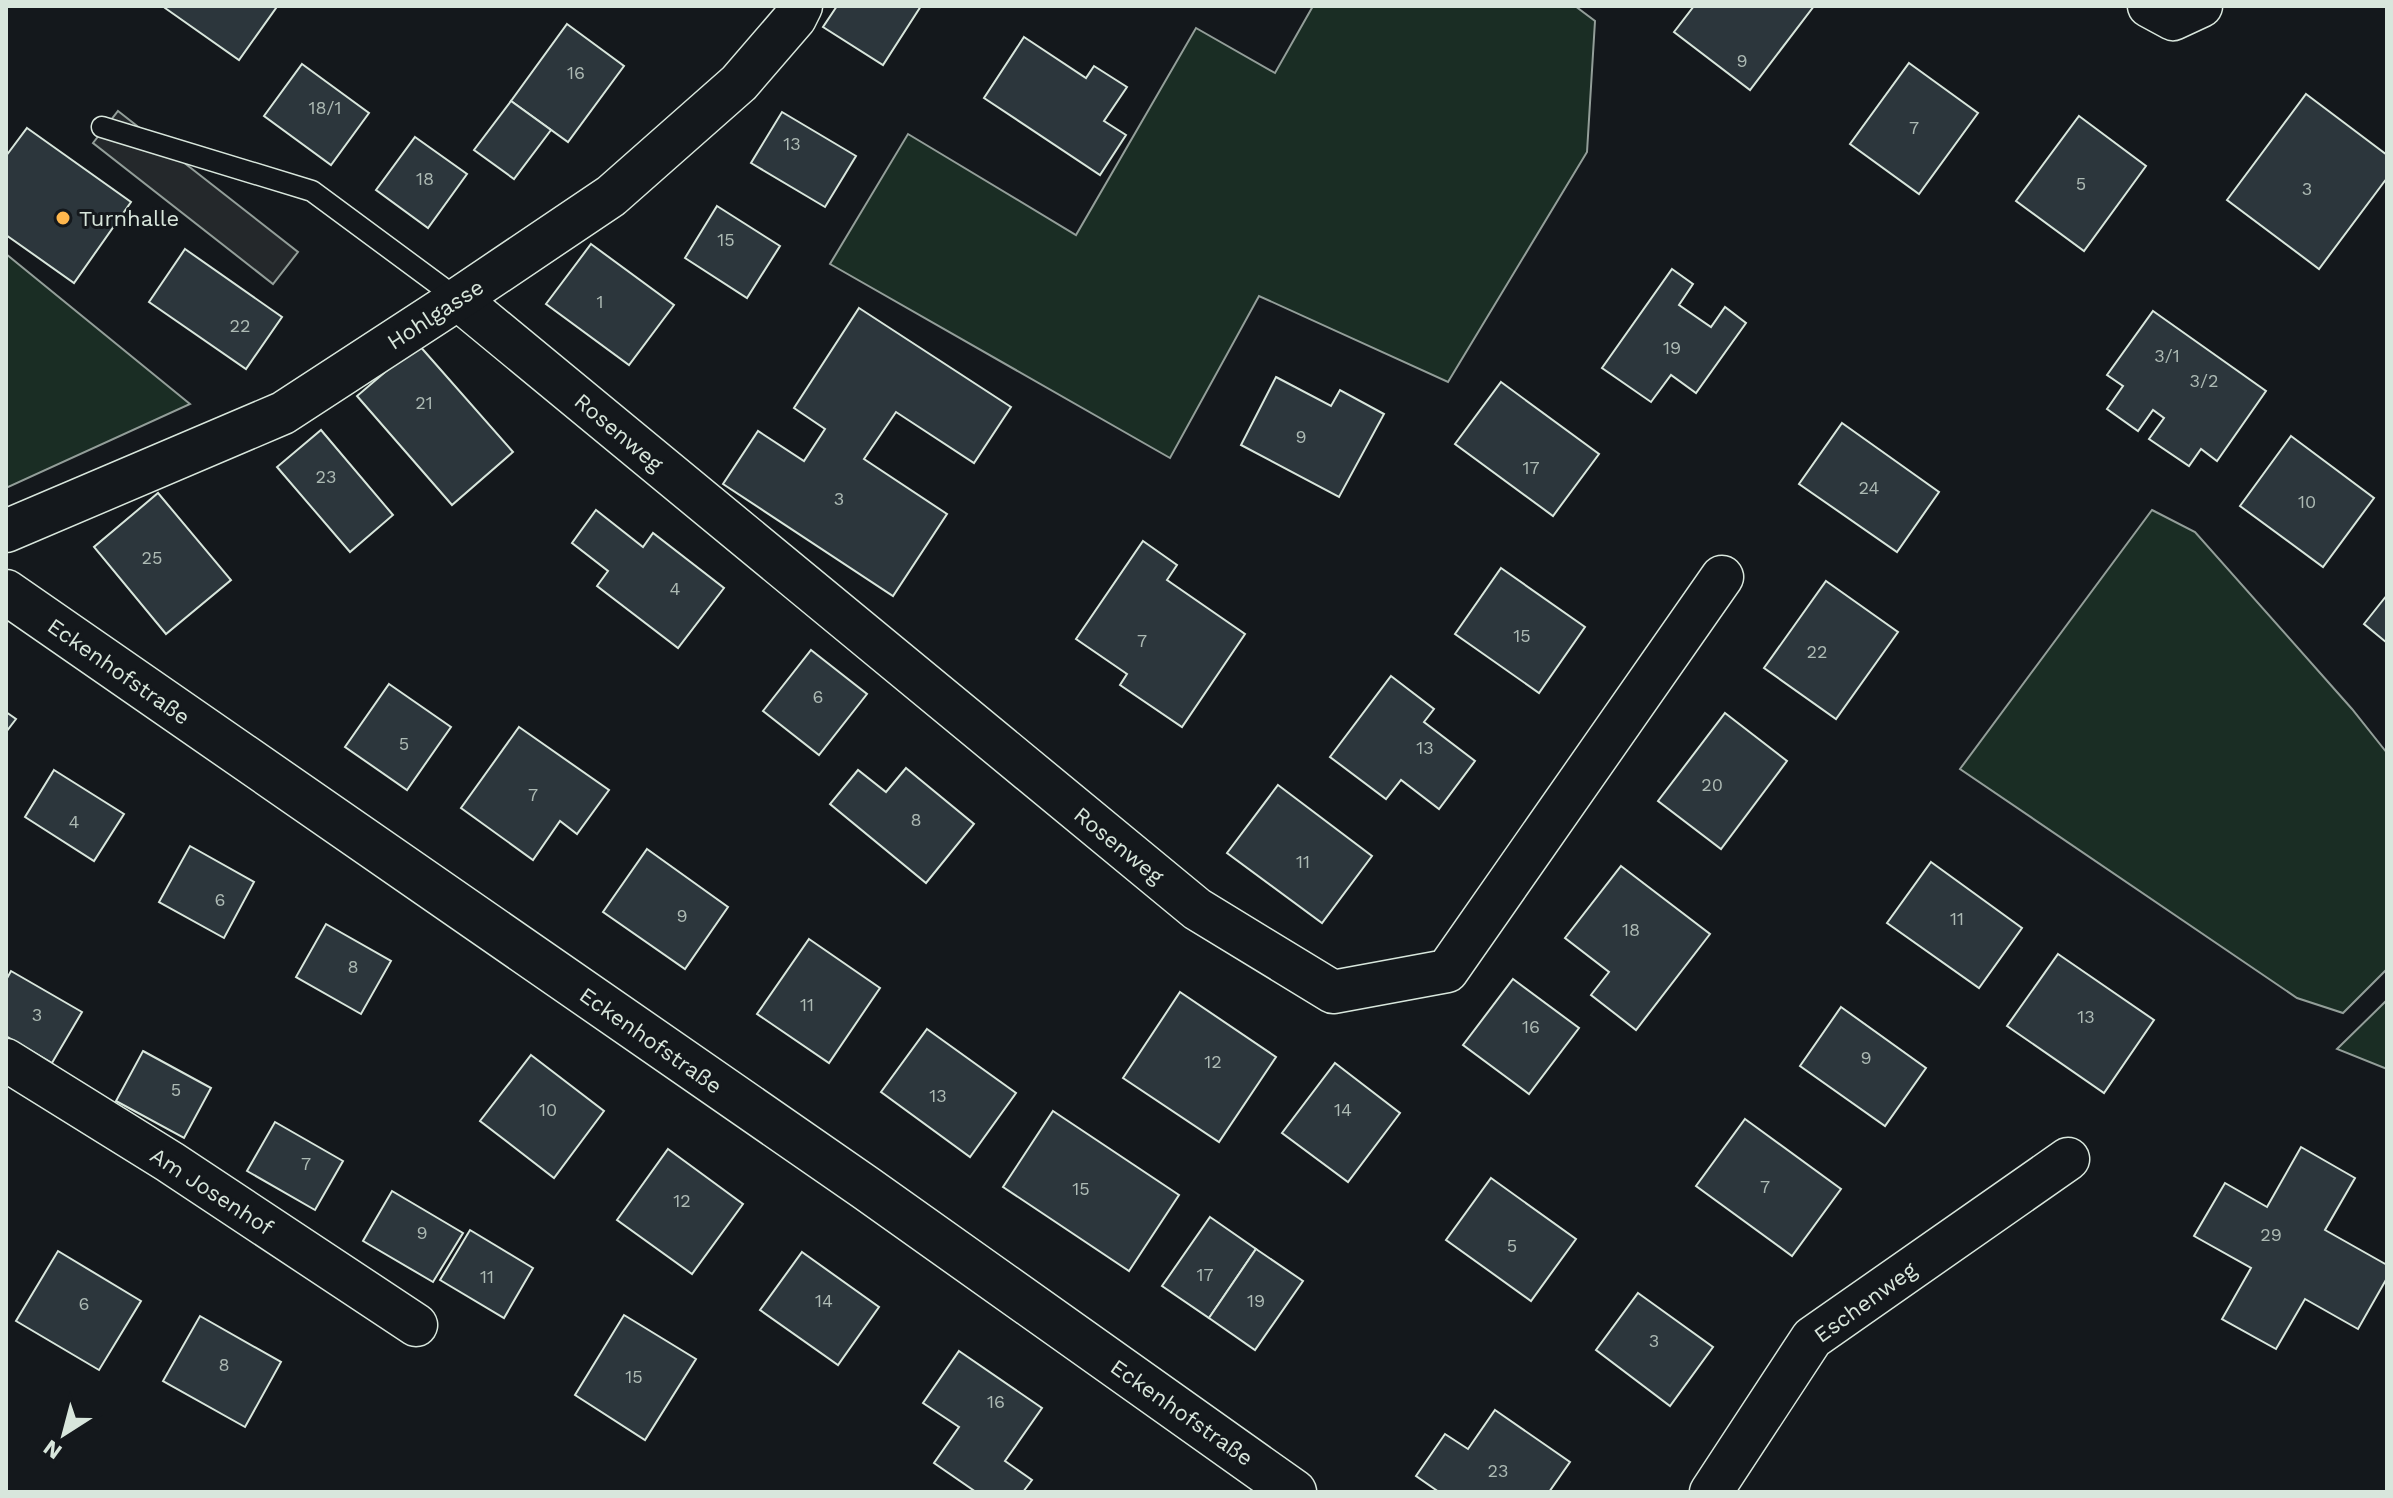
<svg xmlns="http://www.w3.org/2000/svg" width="2393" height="1498" font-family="'Work Sans',sans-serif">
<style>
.green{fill:#1a2d24;stroke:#939e99;stroke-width:2}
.parking{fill:#24282b;stroke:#939e99;stroke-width:2}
.building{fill:#2c363c;stroke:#d8e6dc;stroke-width:2}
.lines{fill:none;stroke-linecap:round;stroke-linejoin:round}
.service-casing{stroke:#d8e6dc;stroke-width:23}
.minor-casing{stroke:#d8e6dc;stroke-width:45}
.tertiary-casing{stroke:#d8e6dc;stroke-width:47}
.service{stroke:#14181c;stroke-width:20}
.minor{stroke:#14181c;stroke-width:42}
.tertiary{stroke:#14181c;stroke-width:44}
.poi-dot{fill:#ffb74d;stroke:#14181c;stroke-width:3}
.labels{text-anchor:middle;stroke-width:6;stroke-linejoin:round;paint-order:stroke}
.number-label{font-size:18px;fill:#adbab4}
.poi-label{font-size:22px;fill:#d8e6dc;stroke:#14181c;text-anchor:start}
.street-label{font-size:22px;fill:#d8e6dc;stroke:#14181c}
</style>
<rect width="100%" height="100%" fill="#14181c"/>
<!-- green -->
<g class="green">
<path d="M1313 6H1575L1595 21 1587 152 1448 382 1259 296 1170 458 830 264 908 134 1076 235 1196 28 1275 73Z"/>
<path d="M6 254 190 404 6 488Z"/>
<path d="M2152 510 2195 532 2352 709 2387 753V969L2343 1013 2297 998 1960 769Z"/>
<path d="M2387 1000V1069L2337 1049Z"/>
</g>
<!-- parking -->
<path class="parking" d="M118 111 298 252 273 284 93 143Z"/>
<!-- building -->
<g class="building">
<path d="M166 6H274L276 8 239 60 165 8Z"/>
<path d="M837 6H921L883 65 823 27Z"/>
<path d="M1694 6H1814L1750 90 1674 32Z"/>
<path d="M567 24 624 66 568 142 511 101Z"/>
<path d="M1024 37 1086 78 1094 66 1127 87 1104 121 1126 135 1100 175 984 98Z"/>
<path d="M1909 63 1978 113 1919 194 1850 144Z"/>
<path d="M302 64 369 113 331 165 264 116Z"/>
<path d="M2306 94 2387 155V178L2319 269 2227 200Z"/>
<path d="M511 101 551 130 514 179 474 150Z"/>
<path d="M782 112 856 156 825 207 751 163Z"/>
<path d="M2079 116 2146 166 2084 251 2016 201Z"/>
<path d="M27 128 131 202 74 283 6 235V156Z"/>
<path d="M415 137 467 174 428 228 376 190Z"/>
<path d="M717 206 780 246 747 298 685 258Z"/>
<path d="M591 244 674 305 629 365 546 304Z"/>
<path d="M185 249 282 317 246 369 149 302Z"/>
<path d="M1672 269 1693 284 1679 305 1711 327 1725 307 1746 323 1696 393 1671 375 1651 402 1602 368Z"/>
<path d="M859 308 1011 407 974 463 896 412 864 459 947 514 893 596 723 484 758 431 804 461 825 429 794 408Z"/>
<path d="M2153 311 2266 391 2217 461 2201 449 2189 466 2149 439 2164 418 2153 410 2138 431 2107 409 2123 386 2107 375Z"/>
<path d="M418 344 513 452 452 505 357 396Z"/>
<path d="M1276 377 1331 406 1340 390 1384 414 1339 497 1241 445Z"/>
<path d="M1501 382 1599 454 1553 516 1455 444Z"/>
<path d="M1842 423 1939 492 1897 552 1799 484Z"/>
<path d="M321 430 393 515 350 552 277 467Z"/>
<path d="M2291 436 2374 498 2323 567 2240 506Z"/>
<path d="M158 493 231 580 166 634 94 547Z"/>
<path d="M596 510 643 547 653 533 724 588 678 648 597 586 608 571 572 543Z"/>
<path d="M1143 541 1177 565 1167 580 1245 634 1182 727 1120 685 1127 674 1076 639Z"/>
<path d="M1501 568 1585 627 1539 693 1455 634Z"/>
<path d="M1826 581 1898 632 1836 719 1764 668Z"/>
<path d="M2387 595V643L2364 624Z"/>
<path d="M811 650 867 694 819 755 763 711Z"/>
<path d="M1391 676 1434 709 1424 722 1475 761 1439 809 1401 780 1386 799 1330 757Z"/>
<path d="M389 684 451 727 407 790 345 747Z"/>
<path d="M6 712 16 719 6 732Z"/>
<path d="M1725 713 1787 761 1721 849 1658 801Z"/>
<path d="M519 727 609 790 577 834 560 821 533 860 461 808Z"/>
<path d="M906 768 974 824 926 883 830 804 858 770 886 792Z"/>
<path d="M54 770 124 814 94 861 25 817Z"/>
<path d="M1278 785 1372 856 1322 923 1227 853Z"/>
<path d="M190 846 254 882 224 938 159 902Z"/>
<path d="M647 849 728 907 685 969 603 912Z"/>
<path d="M1931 862 2022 928 1979 988 1887 923Z"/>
<path d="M1621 866 1710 934 1636 1030 1591 995 1609 972 1565 938Z"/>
<path d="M326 924 391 961 361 1014 296 977Z"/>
<path d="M809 939 880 988 829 1063 757 1014Z"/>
<path d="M2058 954 2154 1020 2104 1093 2007 1026Z"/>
<path d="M11 971 82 1012 52 1063 6 1036V980Z"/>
<path d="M1513 979 1579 1028 1529 1094 1463 1045Z"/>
<path d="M1180 992 1276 1057 1219 1142 1123 1078Z"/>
<path d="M1841 1007 1926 1068 1885 1126 1800 1066Z"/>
<path d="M927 1029 1016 1093 970 1157 881 1092Z"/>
<path d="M143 1051 211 1088 184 1138 116 1101Z"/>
<path d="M531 1055 604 1111 554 1178 480 1121Z"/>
<path d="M1335 1063 1400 1113 1348 1182 1282 1133Z"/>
<path d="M1053 1111 1179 1195 1129 1271 1003 1187Z"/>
<path d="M1745 1119 1841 1189 1792 1256 1696 1186Z"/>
<path d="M275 1122 343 1161 315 1210 247 1171Z"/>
<path d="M2301 1147 2355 1178 2325 1230 2387 1265V1278L2358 1329 2305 1299 2276 1349 2222 1319 2251 1268 2194 1236 2225 1183 2267 1207Z"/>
<path d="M668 1149 743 1204 692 1274 617 1220Z"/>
<path d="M1491 1178 1576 1239 1531 1301 1446 1240Z"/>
<path d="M392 1191 463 1233 433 1282 363 1241Z"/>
<path d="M1210 1217 1256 1249 1209 1318 1162 1286Z"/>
<path d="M470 1230 533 1268 504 1318 440 1280Z"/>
<path d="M1256 1249 1303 1281 1255 1350 1209 1318Z"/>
<path d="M58 1251 141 1301 99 1370 16 1321Z"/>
<path d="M802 1252 879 1307 838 1365 760 1310Z"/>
<path d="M1638 1293 1713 1347 1670 1406 1596 1350Z"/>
<path d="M624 1315 696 1359 645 1440 575 1395Z"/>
<path d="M200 1316 281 1362 245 1427 163 1381Z"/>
<path d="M959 1351 1042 1408 1005 1461 1032 1480 1023 1492H976L934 1463 959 1427 923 1403Z"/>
<path d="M1495 1410 1570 1462 1549 1492H1439L1416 1476 1445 1434 1468 1449Z"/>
</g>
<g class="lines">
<!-- service casing -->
<g class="service-casing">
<path id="service" d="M102 127 312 191 458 299"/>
</g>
<!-- minor casing -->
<g class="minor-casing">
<g id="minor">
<path d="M2149 6 2173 19 2201 6"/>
<path d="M458 299 1197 909 1333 992 1447 971 1722 577"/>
<path d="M6 531 283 413 458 299 611 196 739 83 795 18 801 6"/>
<path d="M6 1060 170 1162 416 1325"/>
<path d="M1711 1492 1812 1338 2068 1159"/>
</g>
</g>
<!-- tertiary casing -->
<g class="tertiary-casing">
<path id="tertiary" d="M6 592 866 1188 1294 1492"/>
</g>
<!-- service -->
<use href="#service" class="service"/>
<!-- minor -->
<use href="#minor" class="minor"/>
<!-- tertiary -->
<use href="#tertiary" class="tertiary"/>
</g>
<!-- markers -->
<circle class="poi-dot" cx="63" cy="218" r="8"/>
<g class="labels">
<!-- number labels -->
<g class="number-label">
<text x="1742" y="67">9</text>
<text x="576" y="79">16</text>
<text x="325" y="114">18/1</text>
<text x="1914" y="134">7</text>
<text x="792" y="150">13</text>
<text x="425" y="185">18</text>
<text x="2081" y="190">5</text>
<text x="2307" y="195">3</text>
<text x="726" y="246">15</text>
<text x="600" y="308">1</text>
<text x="240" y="332">22</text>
<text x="1672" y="354">19</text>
<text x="2167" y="362">3/1</text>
<text x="2204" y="387">3/2</text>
<text x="424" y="409">21</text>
<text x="1301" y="443">9</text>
<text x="1531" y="474">17</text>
<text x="326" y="483">23</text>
<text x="1869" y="494">24</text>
<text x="839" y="505">3</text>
<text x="2307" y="508">10</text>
<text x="152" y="564">25</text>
<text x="675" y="595">4</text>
<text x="1522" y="642">15</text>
<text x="1142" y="647">7</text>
<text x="1817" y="658">22</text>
<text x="818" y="703">6</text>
<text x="404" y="750">5</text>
<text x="1425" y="754">13</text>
<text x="1712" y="791">20</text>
<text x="533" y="801">7</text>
<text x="916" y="826">8</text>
<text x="74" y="828">4</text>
<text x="1303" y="868">11</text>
<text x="220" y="906">6</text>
<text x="682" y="922">9</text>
<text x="1957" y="925">11</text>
<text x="1631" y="936">18</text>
<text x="353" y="973">8</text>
<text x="807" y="1011">11</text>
<text x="37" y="1021">3</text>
<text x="2086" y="1023">13</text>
<text x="1531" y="1033">16</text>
<text x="1866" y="1064">9</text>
<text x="1213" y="1068">12</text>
<text x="176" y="1096">5</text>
<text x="938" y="1102">13</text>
<text x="548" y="1116">10</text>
<text x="1343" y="1116">14</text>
<text x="306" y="1170">7</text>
<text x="1765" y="1193">7</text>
<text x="1081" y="1195">15</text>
<text x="682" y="1207">12</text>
<text x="422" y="1239">9</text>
<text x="2271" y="1241">29</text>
<text x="1512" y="1252">5</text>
<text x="1205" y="1281">17</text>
<text x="487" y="1283">11</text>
<text x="824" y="1307">14</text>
<text x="1256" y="1307">19</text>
<text x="84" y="1310">6</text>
<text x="1654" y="1347">3</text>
<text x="224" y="1371">8</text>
<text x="634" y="1383">15</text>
<text x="996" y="1408">16</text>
<text x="1498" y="1477">23</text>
</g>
<!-- poi labels -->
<g class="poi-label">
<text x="79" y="226">Turnhalle</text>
</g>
<!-- street labels -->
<g class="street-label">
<text transform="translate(435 314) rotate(-33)" y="8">Hohlgasse</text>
<text transform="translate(619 432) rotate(40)" y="8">Rosenweg</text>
<text transform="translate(119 671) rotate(35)" y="8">Eckenhofstraße</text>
<text transform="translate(1119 845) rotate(39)" y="8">Rosenweg</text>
<text transform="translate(651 1040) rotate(35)" y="8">Eckenhofstraße</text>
<text transform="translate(212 1191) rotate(33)" y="8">Am Josenhof</text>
<text transform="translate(1865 1302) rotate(-36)" y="8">Eschenweg</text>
<text transform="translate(1182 1412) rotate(35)" y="8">Eckenhofstraße</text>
</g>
</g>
<!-- border -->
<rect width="2393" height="1498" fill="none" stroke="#d8e6dc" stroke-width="16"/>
<!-- north arrow -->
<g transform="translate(64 1434) rotate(216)" stroke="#14181c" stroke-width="6" paint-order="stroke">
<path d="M0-6L14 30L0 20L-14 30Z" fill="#d8e6dc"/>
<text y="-12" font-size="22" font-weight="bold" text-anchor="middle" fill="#d8e6dc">N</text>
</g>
</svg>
